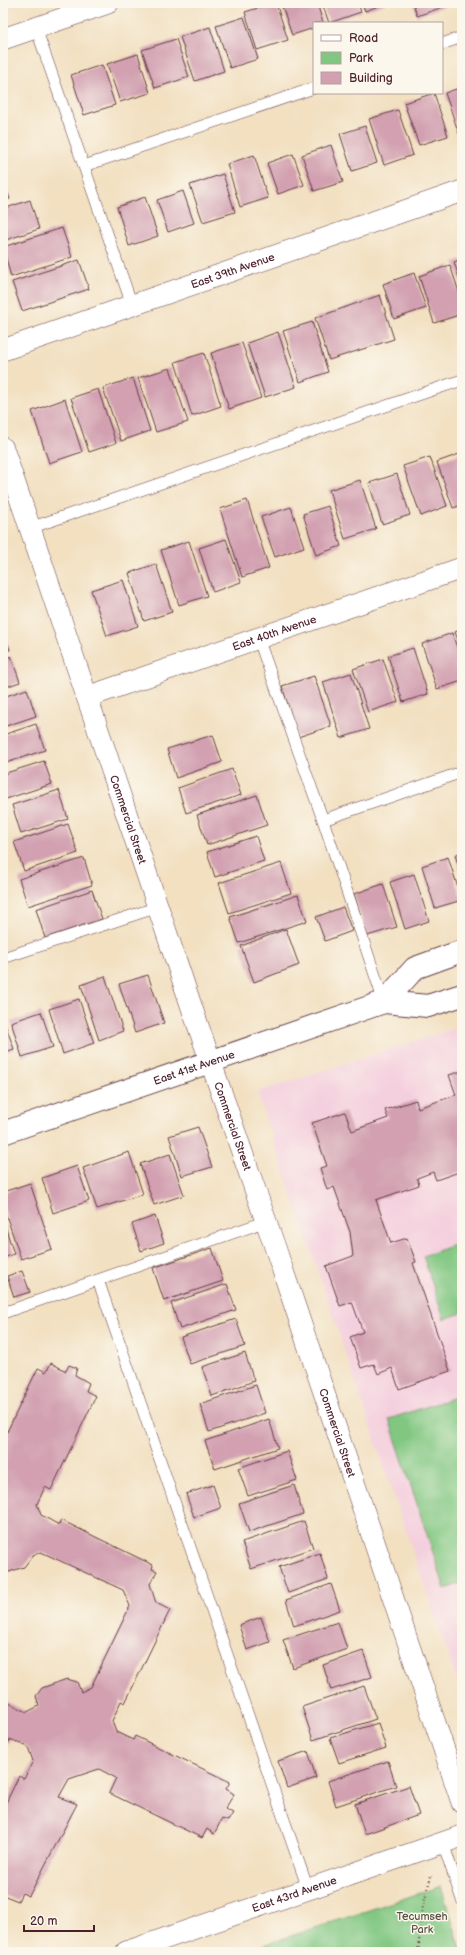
<svg xmlns="http://www.w3.org/2000/svg" width="465" height="1955" font-family="'Balsamiq Sans',sans-serif">
<style>
.built{fill:#f4cfde}
.green{fill:#81c782;stroke:#667356}
.building{fill:#d2a0b1}
.lines{fill:none;stroke-linecap:round;stroke-linejoin:round}
.lane-casing{stroke:#633c42;stroke-width:12}
.street-casing{stroke:#633c42;stroke-width:22}
.secondary-casing{stroke:#633c42;stroke-width:24}
.path{stroke:#633c42;stroke-width:2.5;stroke-dasharray:1 3;stroke-linecap:butt}
.lane{stroke:#fff;stroke-width:11}
.street{stroke:#fff;stroke-width:21}
.secondary{stroke:#fff;stroke-width:22}
.labels{text-anchor:middle;stroke-width:3;stroke-linejoin:round;paint-order:stroke}
.street-label{font-size:11px;fill:#4a1f2b;stroke:#fbf7ec}
.park-label{font-size:11px;fill:#5a5145;stroke:#fbf7ec}
</style>
<rect width="100%" height="100%" fill="#fbf7ec"/>
<filter id="ink" filterUnits="userSpaceOnUse"><feTurbulence type="fractalNoise" baseFrequency=".025" numOctaves="2"/><feDisplacementMap in="SourceGraphic" scale="8" xChannelSelector="R" yChannelSelector="G"/><feConvolveMatrix kernelMatrix="1 2 1 2 8 2 1 2 1" color-interpolation-filters="sRGB"/></filter>
<filter id="wash" filterUnits="userSpaceOnUse"><feTurbulence type="fractalNoise" baseFrequency=".012" numOctaves="4" result="noise"/><feDisplacementMap in="SourceGraphic" scale="16" xChannelSelector="R" yChannelSelector="G"/><feGaussianBlur stdDeviation="0.9" result="paint"/><feColorMatrix in="noise" values="0 0 0 0 0 0 0 0 0 0 0 0 0 0 0 0 0 1.4 0 .05"/><feComposite in="paint" operator="in"/></filter>
<g filter="url(#wash)">
<rect width="100%" height="100%" fill="#f2e0c1"/>
<!-- built -->
<path class="built" d="M462 1026V1696L257 1092Z"/>
<!-- green -->
<g class="green">
<path d="M462 1242V1313L444 1319 423 1256Z"/>
<path d="M462 1395V1583L445 1589 389 1419Z"/>
<path d="M441 1886 462 1952H243Z"/>
</g>
<g id="blocks">
<!-- building -->
<g class="building">
<path d="M274 3H276L288 40 257 50 245 12Z"/>
<path d="M281 3H317L323 23H314V28L292 35Z"/>
<path d="M322 3H358L361 12 329 23Z"/>
<path d="M362 3H387L365 11Z"/>
<path d="M413 3H445L446 6 417 16Z"/>
<path d="M244 17 258 59 230 68 216 26Z"/>
<path d="M210 27 224 71 195 81 180 37Z"/>
<path d="M176 39 189 77 155 88 142 50Z"/>
<path d="M138 54 150 93 120 102 107 64Z"/>
<path d="M102 65 115 105 84 115 71 75Z"/>
<path d="M462 87V133L459 134 445 93Z"/>
<path d="M434 93 448 136 419 145 404 103Z"/>
<path d="M398 110 413 155 384 165 369 119Z"/>
<path d="M365 126 377 163 352 171 340 134Z"/>
<path d="M331 145 343 182 314 191 302 155Z"/>
<path d="M293 154 304 185 278 194 267 163Z"/>
<path d="M254 155 268 198 240 207 227 164Z"/>
<path d="M223 174 235 212 203 222 190 185Z"/>
<path d="M3 180 10 199 3 201Z"/>
<path d="M183 191 194 223 168 232 157 200Z"/>
<path d="M145 197 158 236 129 246 117 207Z"/>
<path d="M30 200 39 229 3 241V209Z"/>
<path d="M62 228 72 257 11 277 3 247Z"/>
<path d="M462 259V286L454 262Z"/>
<path d="M79 260 89 289 22 311 12 282Z"/>
<path d="M450 265 462 301V314L434 323 419 276Z"/>
<path d="M414 273 426 308 394 319 383 284Z"/>
<path d="M380 295 394 339 329 360 315 318Z"/>
<path d="M312 322 328 372 300 382 283 331Z"/>
<path d="M278 332 296 387 265 397 247 343Z"/>
<path d="M242 343 261 398 229 409 211 353Z"/>
<path d="M204 353 221 406 192 416 175 362Z"/>
<path d="M170 368 188 422 156 432 138 378Z"/>
<path d="M133 378 150 431 121 441 103 388Z"/>
<path d="M98 389 116 443 89 452 71 398Z"/>
<path d="M65 399 82 452 49 463 32 411Z"/>
<path d="M462 453V505L453 508 437 462Z"/>
<path d="M430 457 447 506 421 516 403 466Z"/>
<path d="M397 474 410 515 382 524 369 483Z"/>
<path d="M360 480 376 529 345 539 329 490Z"/>
<path d="M247 500 269 568 242 577 220 509Z"/>
<path d="M328 506 341 546 316 555 303 514Z"/>
<path d="M291 507 304 547 275 557 261 517Z"/>
<path d="M226 539 241 582 213 592 199 548Z"/>
<path d="M189 541 207 596 179 605 161 550Z"/>
<path d="M156 564 172 612 144 621 129 573Z"/>
<path d="M123 580 138 626 107 636 91 590Z"/>
<path d="M462 629V650L455 632Z"/>
<path d="M3 631 10 650 3 652Z"/>
<path d="M452 633 462 662V681L437 689 422 644Z"/>
<path d="M413 648 428 694 403 702 388 656Z"/>
<path d="M11 656 20 682 3 688V659Z"/>
<path d="M383 659 398 702 368 712 353 669Z"/>
<path d="M351 673 369 729 341 738 323 682Z"/>
<path d="M314 676 331 726 298 737 282 686Z"/>
<path d="M27 689 36 716 3 727V697Z"/>
<path d="M36 724 45 750 3 764V735Z"/>
<path d="M213 735 222 762 176 778 167 749Z"/>
<path d="M44 761 52 784 3 800V774Z"/>
<path d="M232 769 241 795 186 813 178 788Z"/>
<path d="M59 790 68 819 21 834 12 805Z"/>
<path d="M257 795 267 825 207 845 197 815Z"/>
<path d="M68 824 78 853 24 871 14 842Z"/>
<path d="M256 836 264 861 215 877 207 852Z"/>
<path d="M462 852V876L455 855Z"/>
<path d="M448 857 462 900 435 908 422 866Z"/>
<path d="M84 858 92 885 28 906 19 879Z"/>
<path d="M281 863 291 893 229 913 219 883Z"/>
<path d="M414 874 429 921 405 929 390 882Z"/>
<path d="M383 884 397 927 367 936 354 894Z"/>
<path d="M92 890 102 919 45 938 36 909Z"/>
<path d="M298 895 307 921 239 943 230 917Z"/>
<path d="M343 907 352 931 325 941 316 917Z"/>
<path d="M286 929 299 965 254 982 241 946Z"/>
<path d="M148 975 164 1023 135 1033 119 984Z"/>
<path d="M105 976 123 1031 99 1040 81 985Z"/>
<path d="M79 999 94 1043 63 1054 49 1009Z"/>
<path d="M41 1012 53 1047 22 1057 11 1022Z"/>
<path d="M3 1018 14 1049 3 1053Z"/>
<path d="M462 1071V1171L436 1180 433 1172 417 1178 419 1185 376 1200 391 1243 407 1238 416 1262 413 1263 450 1371 399 1389 392 1368 378 1374 374 1364 361 1368 350 1337 363 1332 352 1302 340 1306 326 1266 353 1256 350 1232 334 1187 327 1190 320 1168 327 1166 312 1123 345 1112 352 1131 388 1118 385 1110 416 1100 418 1108 456 1095 449 1075Z"/>
<path d="M198 1127 212 1167 182 1176 169 1136Z"/>
<path d="M129 1152 143 1194 97 1209 83 1168Z"/>
<path d="M170 1154 184 1195 154 1205 140 1164Z"/>
<path d="M77 1166 89 1201 53 1213 42 1178Z"/>
<path d="M30 1183 52 1249 21 1259 3 1206V1192Z"/>
<path d="M155 1216 164 1243 141 1251 132 1224Z"/>
<path d="M3 1220 14 1254 3 1258Z"/>
<path d="M212 1248 223 1281 164 1301 153 1268Z"/>
<path d="M22 1271 30 1292 14 1297 7 1276Z"/>
<path d="M227 1284 236 1310 180 1329 171 1303Z"/>
<path d="M236 1319 245 1346 190 1364 181 1337Z"/>
<path d="M245 1353 254 1381 212 1396 202 1367Z"/>
<path d="M51 1363 66 1371 69 1365 77 1368 75 1375 89 1383 86 1391 96 1396 51 1490 45 1487 37 1504 41 1515 59 1525 61 1520 153 1565 152 1569 157 1571 150 1584 156 1603 170 1610 125 1703 121 1701 112 1721 116 1732 133 1740 135 1736 230 1782 226 1789 234 1794 225 1809 233 1813 228 1821 222 1819 214 1834 207 1829 202 1838 109 1793 116 1778 99 1769 69 1779 59 1797 77 1804 29 1896 22 1893 18 1901 3 1895V1809L19 1776 24 1779 33 1761 28 1747 10 1739 8 1743 3 1741V1700L27 1712 39 1706 36 1696 42 1688 67 1679 77 1682 81 1692 91 1687 130 1606 123 1590 41 1552 33 1555 24 1567 3 1574V1477L6 1470 3 1468V1440L38 1368 46 1372Z"/>
<path d="M256 1385 265 1413 209 1432 200 1404Z"/>
<path d="M269 1419 278 1448 215 1469 205 1441Z"/>
<path d="M287 1451 297 1480 248 1496 238 1468Z"/>
<path d="M213 1485 221 1508 194 1517 186 1494Z"/>
<path d="M294 1485 303 1514 249 1532 239 1503Z"/>
<path d="M304 1521 313 1548 251 1569 242 1542Z"/>
<path d="M320 1553 328 1579 288 1593 279 1567Z"/>
<path d="M331 1584 340 1610 294 1626 286 1600Z"/>
<path d="M261 1617 270 1642 247 1650 239 1625Z"/>
<path d="M338 1622 347 1649 293 1668 283 1640Z"/>
<path d="M363 1651 372 1677 331 1690 323 1665Z"/>
<path d="M364 1686 376 1719 313 1740 302 1707Z"/>
<path d="M378 1723 386 1748 339 1763 330 1738Z"/>
<path d="M308 1751 316 1778 287 1788 278 1761Z"/>
<path d="M388 1761 396 1786 336 1806 328 1781Z"/>
<path d="M409 1786 419 1815 365 1834 355 1804Z"/>
</g>
</g>
</g>
<g filter="url(#ink)">
<use href="#blocks" fill-opacity="0" stroke="#633c42" stroke-width="1"/>
<g class="lines">
<!-- lane casing -->
<g class="lane-casing">
<g id="lane">
<path d="M36 28 132 305"/>
<path d="M442 44 462 37"/>
<path d="M84 166 314 88"/>
<path d="M30 528 462 380"/>
<path d="M258 638 323 820 384 1002"/>
<path d="M323 820 462 772"/>
<path d="M3 958 158 907"/>
<path d="M98 1280 308 1889"/>
<path d="M3 1313 267 1221"/>
<path d="M443 1843 462 1900"/>
</g>
</g>
<!-- street casing -->
<g class="street-casing">
<g id="street">
<path d="M3 39 108 3"/>
<path id="s1" d="M3 350 462 191"/>
<path id="s2" d="M3 448 194 1014 275 1247 462 1803"/>
<path id="s3" d="M87 697 462 568"/>
<path id="s4" d="M126 1952 462 1836"/>
</g>
</g>
<!-- secondary casing -->
<g class="secondary-casing">
<g id="secondary">
<path d="M384 1002 415 968 462 951"/>
<path id="s5" d="M3 1133 384 1002 428 1006 462 995"/>
</g>
</g>
<!-- path -->
<path class="path" d="M418 1952 422 1911 431 1876"/>
<!-- lane -->
<use href="#lane" class="lane"/>
<!-- street -->
<use href="#street" class="street"/>
<!-- secondary -->
<use href="#secondary" class="secondary"/>
</g>
</g>
<g class="labels">
<!-- street labels -->
<g class="street-label">
<text dy="4" stroke="none"><textPath href="#s1" startOffset="243">East 39th Avenue</textPath></text>
<text dy="4" stroke="none"><textPath href="#s3" startOffset="198">East 40th Avenue</textPath></text>
<text dy="4" stroke="none"><textPath href="#s2" startOffset="392">Commercial Street</textPath></text>
<text dy="4" stroke="none"><textPath href="#s5" startOffset="202">East 41st Avenue</textPath></text>
<text dy="4" stroke="none"><textPath href="#s2" startOffset="716">Commercial Street</textPath></text>
<text dy="4" stroke="none"><textPath href="#s2" startOffset="1040">Commercial Street</textPath></text>
<text dy="4" stroke="none"><textPath href="#s4" startOffset="178">East 43rd Avenue</textPath></text>
</g>
<!-- park labels -->
<g class="park-label">
<text x="422" y="1920">Tecumseh<tspan x="422" dy="13">Park</tspan></text>
</g>
</g>
<!-- margin -->
<rect width="465" height="1955" fill="none" stroke="#fbf7ec" stroke-width="16"/>
<!-- legend -->
<rect x="313" y="22" width="130" height="72" fill="#fbf7ec" stroke="#b4a19f"/>
<rect x="321" y="35" width="20" height="6" fill="#ffffff" stroke="#b4a19f"/>
<text x="349" y="42" font-size="12" fill="#4a1f2b">Road</text>
<rect x="321" y="52" width="20" height="12" fill="#81c782" stroke="#b4a19f"/>
<text x="349" y="62" font-size="12" fill="#4a1f2b">Park</text>
<rect x="321" y="72" width="20" height="12" fill="#d2a0b1" stroke="#b4a19f"/>
<text x="349" y="82" font-size="12" fill="#4a1f2b">Building</text>
<!-- scale -->
<path d="M24 1925v6h70v-6" fill="none" stroke="#4a1f2b" stroke-width="2"/>
<text x="30" y="1925" font-size="12" fill="#4a1f2b" stroke="#fbf7ec" stroke-width="3" paint-order="stroke">20 m</text>
</svg>
